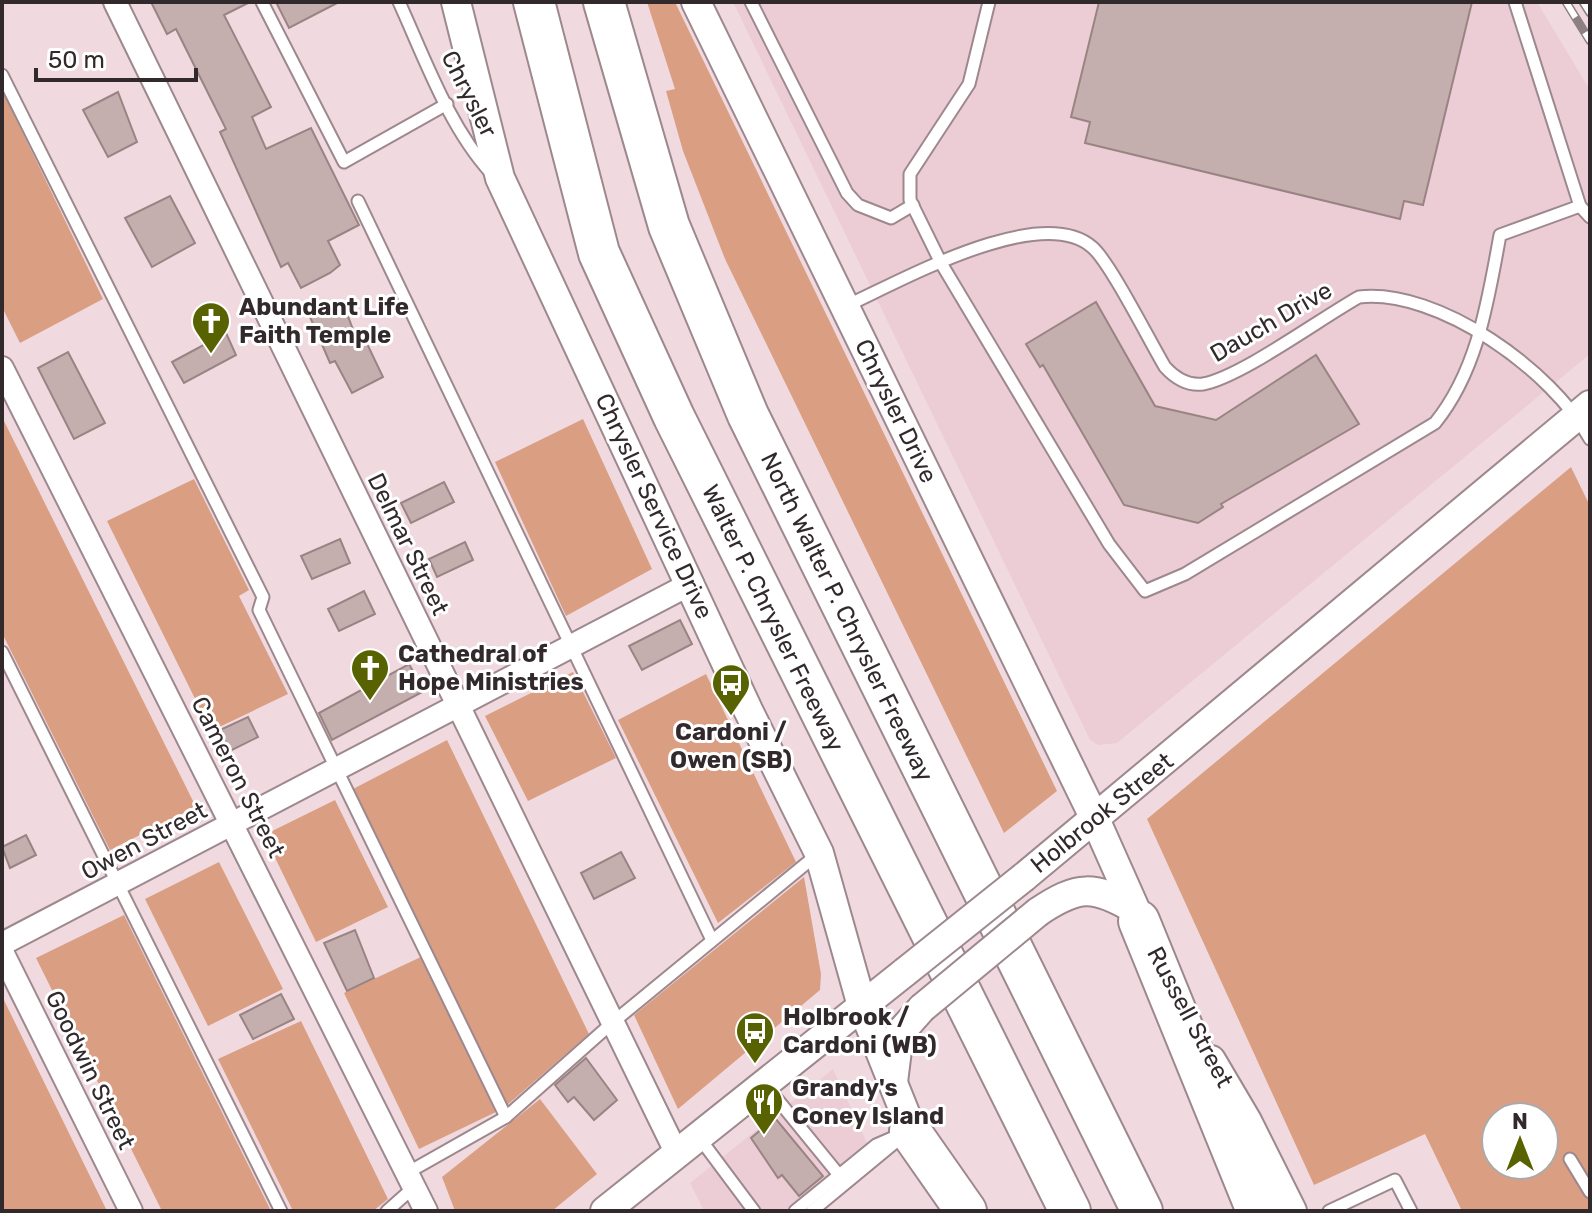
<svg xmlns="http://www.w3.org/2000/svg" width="1592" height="1213" font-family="Rubik,sans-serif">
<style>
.built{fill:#eccdd6}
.green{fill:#da9f83;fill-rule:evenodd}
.building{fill:#c5afae;stroke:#998483;stroke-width:2}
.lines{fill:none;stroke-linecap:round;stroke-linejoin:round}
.service-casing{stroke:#9d888e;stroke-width:15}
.minor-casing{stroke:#9d888e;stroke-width:26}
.tertiary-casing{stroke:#9d888e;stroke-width:32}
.motorway-casing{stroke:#9d888e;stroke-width:44}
.service{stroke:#fff;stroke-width:11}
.minor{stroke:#fff;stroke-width:22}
.tertiary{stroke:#fff;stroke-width:28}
.motorway{stroke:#fff;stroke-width:40}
.rail-casing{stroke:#8d7f82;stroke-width:9}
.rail{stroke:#fff;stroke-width:6;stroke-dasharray:18;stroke-linecap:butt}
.tertiary-bridge-casing{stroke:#9d888e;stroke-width:32;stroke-linecap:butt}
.tertiary-bridge{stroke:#fff;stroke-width:28}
.labels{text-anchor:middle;stroke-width:6;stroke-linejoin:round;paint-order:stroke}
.street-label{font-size:24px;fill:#31292b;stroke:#fff}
.poi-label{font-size:24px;font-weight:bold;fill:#31292b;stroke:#fff;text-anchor:start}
</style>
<rect width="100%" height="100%" fill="#f0dae0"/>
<!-- built -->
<g class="built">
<path d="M733 2H1537L1590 90V354L1117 743 1098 745 1090 740Z"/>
<path d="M833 1069 872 1154 805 1211H704L690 1183Z"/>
</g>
<!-- green -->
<g class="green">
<path d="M647 2H675L1057 791 1004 833 725 259 683 151 666 91 675 89Z"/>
<path d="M2 90 103 299 20 343 2 307Z"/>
<path d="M3 419 196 807 110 850 2 633Z"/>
<path d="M583 419 652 569 566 616 495 462Z"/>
<path d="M1571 467 1590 506V1211H1462L1425 1134 1314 1185 1147 819ZM1496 1117H1544V1165H1496Z"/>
<path d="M194 479 249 590 239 596 288 694 211 731 107 521Z"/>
<path d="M573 672 616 758 528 801 485 716Z"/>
<path d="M706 674 796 862 718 923 618 720Z"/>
<path d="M447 740 589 1034 507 1105 353 789Z"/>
<path d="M335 800 388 907 316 942 264 835Z"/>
<path d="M219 862 283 989 208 1026 145 899Z"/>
<path d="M804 877 821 974 820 990 678 1109 634 1015Z"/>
<path d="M124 915 271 1211H162L36 958Z"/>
<path d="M423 956 498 1111 419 1149 344 993Z"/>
<path d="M2 996 107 1211H2Z"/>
<path d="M301 1021 388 1199 373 1211H293L218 1059Z"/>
<path d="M540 1099 597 1174 552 1211H455L442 1177Z"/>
</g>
<!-- building -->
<g class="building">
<path d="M151 2H250L224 15 271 107 252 117 266 149 311 128 359 225 328 241 340 265 330 273 301 288 288 263 281 267 220 132 226 129 176 29 167 34Z"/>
<path d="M276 2H339L289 28Z"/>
<path d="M1099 2H1472L1423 205 1404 201 1400 219 1085 143 1090 122 1071 117Z"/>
<path d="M118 92 137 142 108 157 83 110Z"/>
<path d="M170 196 195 243 152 267 125 218Z"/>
<path d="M1096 302 1155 406 1216 420 1316 355 1359 424 1221 504 1223 507 1198 523 1124 505 1043 365 1040 367 1026 344Z"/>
<path d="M343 303 354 332 360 329 383 377 352 393 335 361 330 363 310 317Z"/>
<path d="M226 333 236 355 184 383 172 362Z"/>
<path d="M68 352 105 423 74 439 38 368Z"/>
<path d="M444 482 454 502 411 523 401 503Z"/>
<path d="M340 539 350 563 312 579 301 556Z"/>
<path d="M465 542 473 560 437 577 429 559Z"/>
<path d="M364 591 375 614 339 631 328 609Z"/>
<path d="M680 620 692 644 642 670 629 646Z"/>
<path d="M409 664 424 691 332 740 319 713Z"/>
<path d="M248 717 258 737 230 751 220 730Z"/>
<path d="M26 835 36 855 10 868 2 847Z"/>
<path d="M621 852 635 878 594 899 581 873Z"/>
<path d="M355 930 374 978 347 991 324 943Z"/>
<path d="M281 994 294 1019 253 1039 240 1015Z"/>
<path d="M586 1058 617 1100 594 1120 574 1097 568 1102 555 1085Z"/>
<path d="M775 1118 823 1176 799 1196 782 1175 778 1178 751 1138Z"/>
</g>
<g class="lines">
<!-- service casing -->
<g class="service-casing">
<g id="service">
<path d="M262 2 344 162 447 104"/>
<path d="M399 2C425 59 449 127 491 173"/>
<path d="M751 2 847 193 858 205 891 218 913 205"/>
<path d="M989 2 969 84 910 174V200L941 263 1109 544 1145 591 1185 574 1435 423C1478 370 1488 300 1500 235L1580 206"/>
<path d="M1515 2 1580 206 1590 217"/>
<path d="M2 75 263 597 259 610 506 1117"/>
<path d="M358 201 711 938"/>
<path d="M846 306C899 282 1040 202 1092 247 1110 262 1150 342 1165 367 1175 378 1187 386 1203 384 1241 377 1321 318 1359 297 1438 288 1553 371 1590 439"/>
<path d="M2 652 281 1211"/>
<path d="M764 1083 839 1175"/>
<path d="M698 1136 754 1211"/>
<path d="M1570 1159 1590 1192"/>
<path d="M407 1173 506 1117 612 1023 819 853"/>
<path d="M387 1211 414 1187"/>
<path d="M795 1211 876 1145 906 1132"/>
<path d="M812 1211 904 1135"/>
<path d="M1329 1211 1395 1180 1411 1211"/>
</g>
</g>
<!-- minor casing -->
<g class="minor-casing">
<g id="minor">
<path d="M115 2 676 1152"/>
<path d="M2 368 426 1211"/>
<path d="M2 944 692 583"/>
<path d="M2 952 131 1211"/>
</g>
</g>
<!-- tertiary casing -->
<g class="tertiary-casing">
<g id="tertiary">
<path d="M456 2 500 178 748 710 819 853 862 1006 919 1148"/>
<path d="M696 2 1095 819 1148 938"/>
<path d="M1024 877 1590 405"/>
<path d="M1038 912C1078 885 1094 885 1134 909"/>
<path d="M1211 1060 1247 1121 1292 1211"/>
<path d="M893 1082 899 1034 922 1008"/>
<path d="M605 1211 905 972"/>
</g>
</g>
<!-- motorway casing -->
<g class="motorway-casing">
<g id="motorway">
<path d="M534 2 599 253 674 417 1070 1211"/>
<path d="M604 2 669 226 748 415 1142 1211"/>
<path d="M1139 921 1257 1211"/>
<path d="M910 1131 966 1211"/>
</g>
</g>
<!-- service -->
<use href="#service" class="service"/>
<!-- minor -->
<use href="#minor" class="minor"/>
<!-- tertiary -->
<use href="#tertiary" class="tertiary"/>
<!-- motorway -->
<use href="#motorway" class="motorway"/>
<!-- rail casing -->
<g class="rail-casing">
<g id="rail">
<path d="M1566 2 1590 41"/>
<path d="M1583 2 1590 13"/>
</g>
</g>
<!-- rail -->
<use href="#rail" class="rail"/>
<!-- tertiary-bridge casing -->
<g class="tertiary-bridge-casing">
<g id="tertiary-bridge">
<path d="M905 972 1024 877"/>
<path d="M922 1008 1038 912"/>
</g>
</g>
<!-- tertiary-bridge -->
<use href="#tertiary-bridge" class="tertiary-bridge"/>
</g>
<!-- icons -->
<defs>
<g id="church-pin" transform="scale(2)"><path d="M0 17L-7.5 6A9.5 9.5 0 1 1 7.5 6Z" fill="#586201" stroke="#fff"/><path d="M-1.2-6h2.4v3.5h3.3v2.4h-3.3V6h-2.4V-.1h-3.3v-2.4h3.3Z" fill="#fff"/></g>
<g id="bus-pin" transform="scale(2)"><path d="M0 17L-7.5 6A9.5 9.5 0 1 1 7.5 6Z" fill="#586201" stroke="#fff"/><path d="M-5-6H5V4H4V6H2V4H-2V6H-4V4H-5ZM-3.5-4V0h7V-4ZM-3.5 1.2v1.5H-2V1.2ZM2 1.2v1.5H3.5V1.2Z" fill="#fff"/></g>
<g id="restaurant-pin" transform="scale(2)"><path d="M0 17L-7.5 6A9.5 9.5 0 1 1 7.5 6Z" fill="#586201" stroke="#fff"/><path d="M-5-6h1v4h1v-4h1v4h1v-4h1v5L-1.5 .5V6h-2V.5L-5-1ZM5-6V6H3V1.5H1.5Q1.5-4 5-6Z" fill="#fff"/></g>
</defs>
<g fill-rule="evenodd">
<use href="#church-pin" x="211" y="321"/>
<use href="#church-pin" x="370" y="668"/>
<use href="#bus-pin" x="731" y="683"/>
<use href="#bus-pin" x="755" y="1031"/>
<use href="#restaurant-pin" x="764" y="1102"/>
</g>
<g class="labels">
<!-- street labels -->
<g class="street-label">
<text transform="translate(469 94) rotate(63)" y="8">Chrysler</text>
<text transform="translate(1271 322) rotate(-30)" y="8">Dauch Drive</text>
<text transform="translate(896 411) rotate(64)" y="8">Chrysler Drive</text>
<text transform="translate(654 506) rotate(65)" y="8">Chrysler Service Drive</text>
<text transform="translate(408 544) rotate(64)" y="8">Delmar Street</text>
<text transform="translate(847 617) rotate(64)" y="8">North Walter P. Chrysler Freeway</text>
<text transform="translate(773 618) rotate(64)" y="8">Walter P. Chrysler Freeway</text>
<text transform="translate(238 777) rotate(63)" y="8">Cameron Street</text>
<text transform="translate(1102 813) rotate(-39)" y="8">Holbrook Street</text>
<text transform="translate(144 841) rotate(-28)" y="8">Owen Street</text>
<text transform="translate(1190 1017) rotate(62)" y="8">Russell Street</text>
<text transform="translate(90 1070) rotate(64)" y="8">Goodwin Street</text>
</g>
<!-- poi labels -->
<g class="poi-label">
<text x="239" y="315">Abundant Life<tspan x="239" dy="28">Faith Temple</tspan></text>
<text x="398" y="662">Cathedral of<tspan x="398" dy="28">Hope Ministries</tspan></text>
<text x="731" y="740" text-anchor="middle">Cardoni /<tspan x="731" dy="28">Owen (SB)</tspan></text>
<text x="783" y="1025">Holbrook /<tspan x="783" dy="28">Cardoni (WB)</tspan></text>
<text x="792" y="1096">Grandy's<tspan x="792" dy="28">Coney Island</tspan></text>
</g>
</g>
<!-- border -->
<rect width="1592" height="1213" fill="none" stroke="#31292b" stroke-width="8"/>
<!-- north arrow -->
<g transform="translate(1520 1141)"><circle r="38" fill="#ffffff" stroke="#ada9aa" stroke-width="2"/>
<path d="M0-6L14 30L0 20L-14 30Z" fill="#586201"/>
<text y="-12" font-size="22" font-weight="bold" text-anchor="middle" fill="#31292b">N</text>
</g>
<!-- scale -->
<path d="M36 68v12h160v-12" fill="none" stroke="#31292b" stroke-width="4"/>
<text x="48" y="68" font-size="24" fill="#31292b" stroke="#ffffff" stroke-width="6" paint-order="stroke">50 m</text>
</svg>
